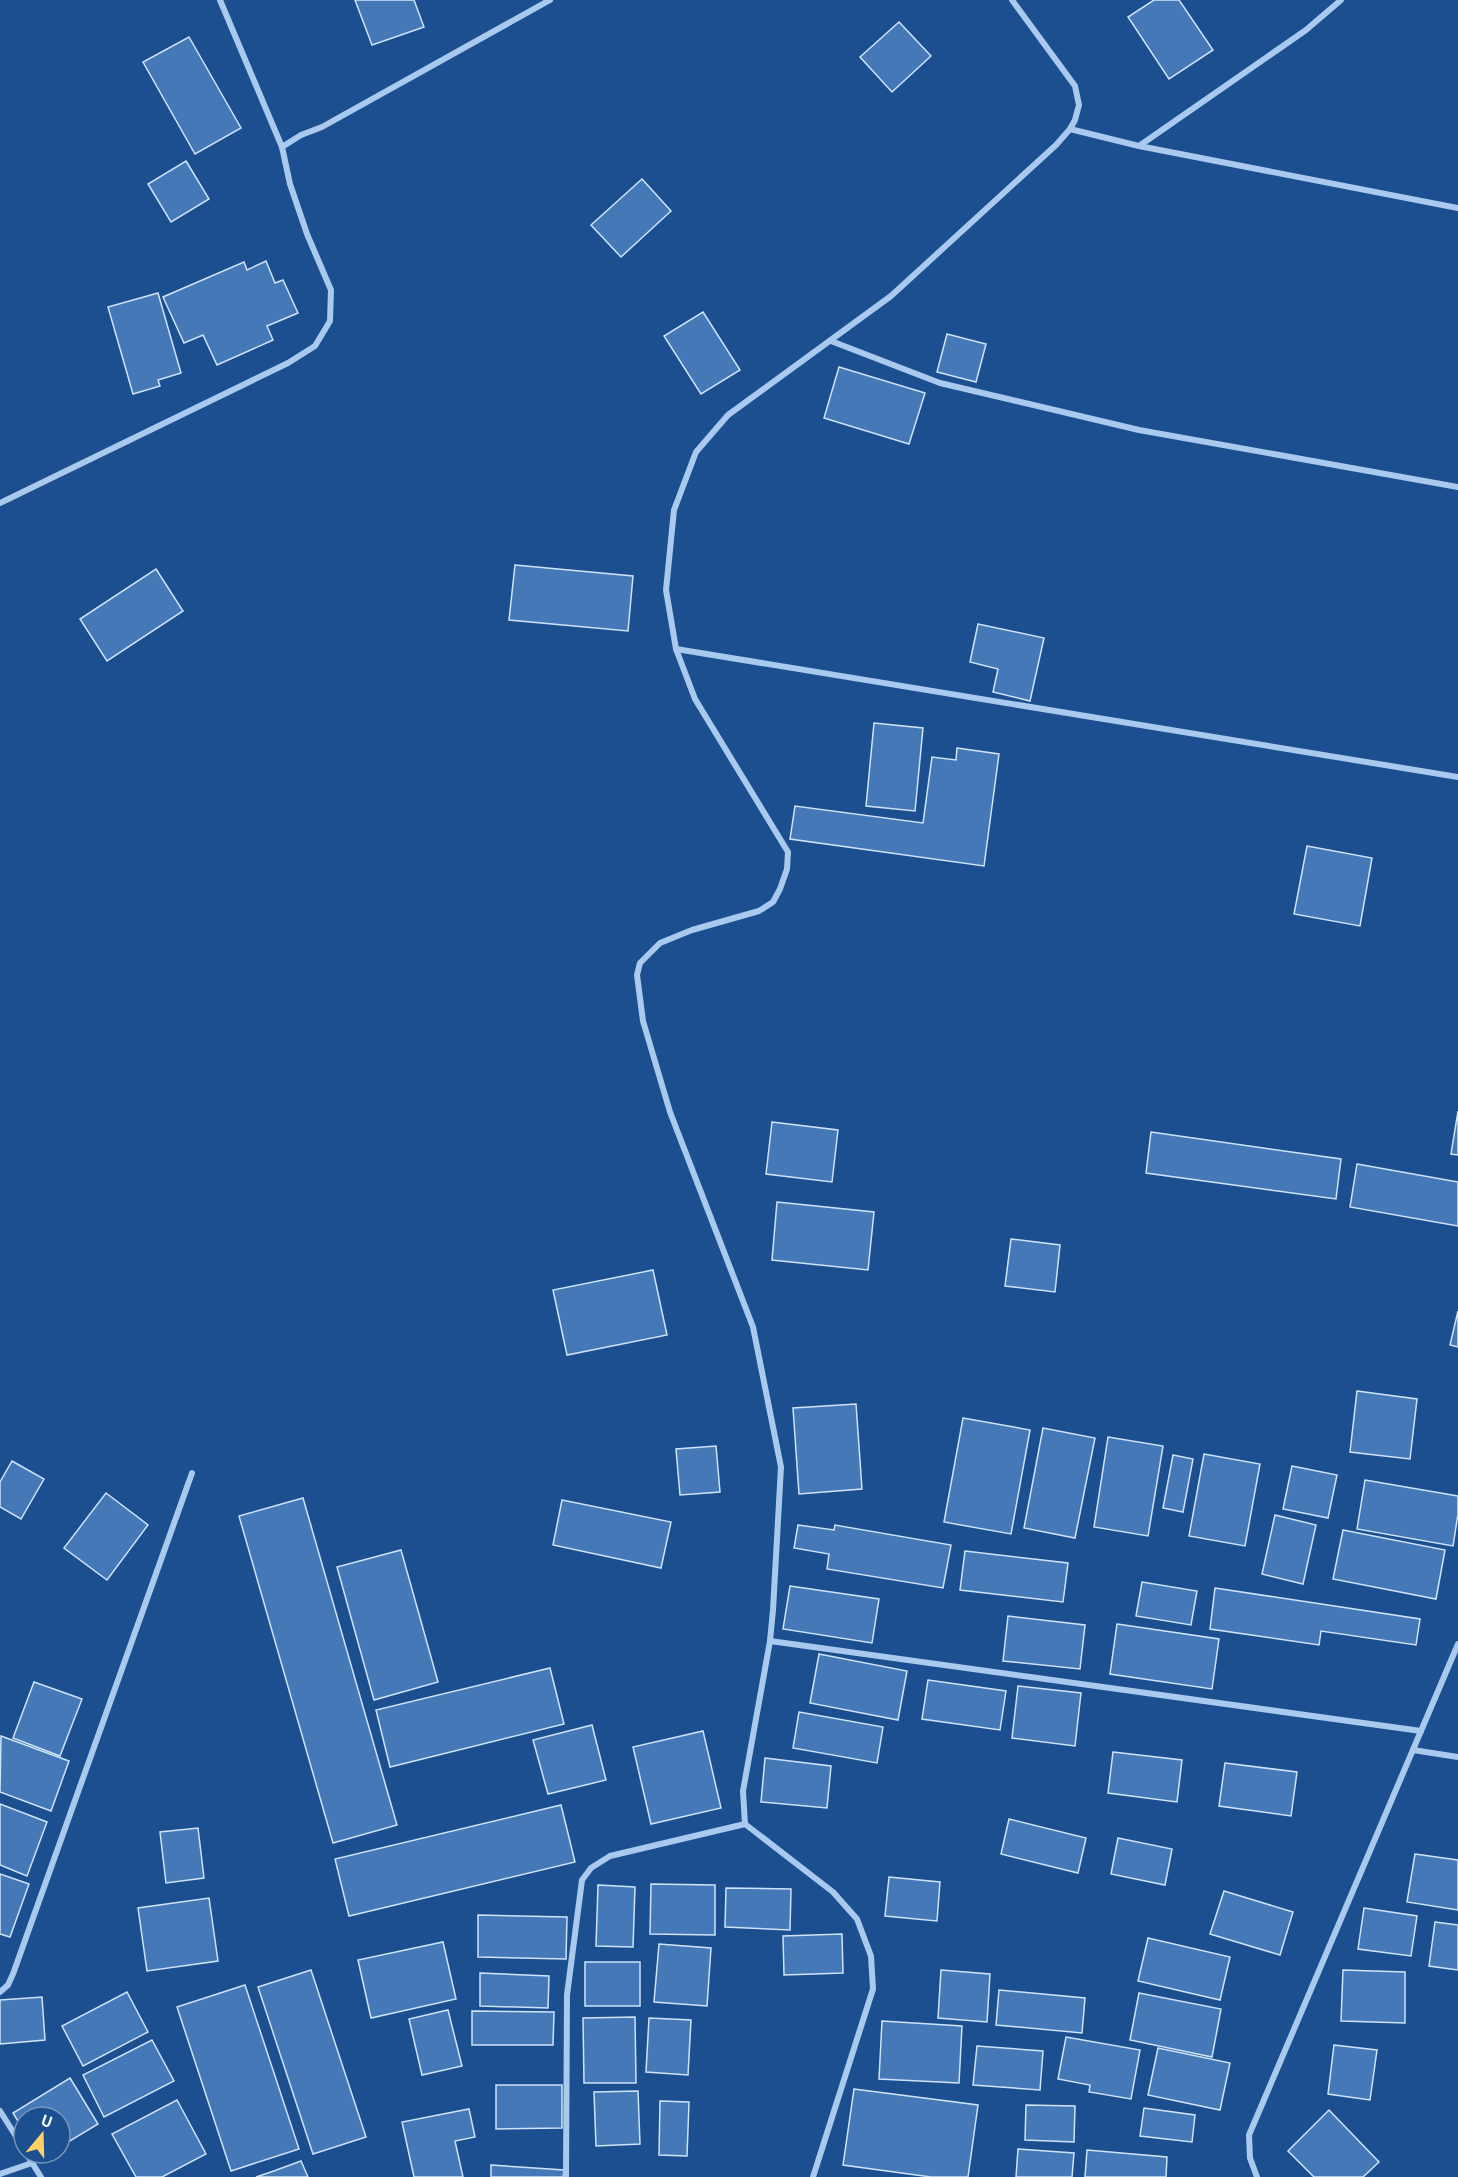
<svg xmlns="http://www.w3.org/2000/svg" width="1458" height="2177" font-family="'PT Sans',sans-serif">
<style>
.building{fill:#4478b7;stroke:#cfe3fa;stroke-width:1.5}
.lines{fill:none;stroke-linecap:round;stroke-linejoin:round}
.minor{stroke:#a9c9ee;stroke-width:6}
</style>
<rect width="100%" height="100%" fill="#1b4f8f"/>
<!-- building -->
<g class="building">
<path d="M355 0H414L424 27 372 45Z"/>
<path d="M1154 0H1179L1213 50 1169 79 1128 17Z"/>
<path d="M899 22 931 56 892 92 860 57Z"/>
<path d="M189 37 241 128 195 154 143 62Z"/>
<path d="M186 161 209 199 171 222 148 184Z"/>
<path d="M642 179 671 211 621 257 591 225Z"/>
<path d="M266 261 275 283 283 280 298 313 267 326 273 340 217 365 203 335 184 343 163 297 244 262 247 270Z"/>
<path d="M158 293 181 373 158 380 160 386 133 394 108 307Z"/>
<path d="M703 312 740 370 701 394 664 336Z"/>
<path d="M947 334 986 344 976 382 937 372Z"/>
<path d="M839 367 925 393 909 444 824 418Z"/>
<path d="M515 565 633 576 628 631 509 620Z"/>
<path d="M156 569 183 611 107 661 80 619Z"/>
<path d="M978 624 1044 638 1030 701 993 692 998 669 970 662Z"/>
<path d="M874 723 923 728 915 811 866 806Z"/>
<path d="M957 748 999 754 984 866 790 839 795 806 923 823 932 757 956 760Z"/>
<path d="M1307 846 1372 858 1360 926 1294 914Z"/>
<path d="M1458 1111V1155L1451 1154Z"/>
<path d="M772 1122 838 1130 832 1182 766 1174Z"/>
<path d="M1151 1132 1341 1159 1336 1199 1146 1173Z"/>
<path d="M1357 1164 1458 1182V1226L1350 1207Z"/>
<path d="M777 1202 874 1212 868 1270 772 1260Z"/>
<path d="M1011 1239 1060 1245 1055 1292 1005 1286Z"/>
<path d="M653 1270 667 1335 567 1355 553 1290Z"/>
<path d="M1458 1311V1347L1450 1345Z"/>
<path d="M1357 1391 1417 1399 1410 1459 1350 1452Z"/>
<path d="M856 1404 862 1489 799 1494 793 1408Z"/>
<path d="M963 1418 1030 1430 1011 1534 944 1522Z"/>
<path d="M1043 1428 1095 1438 1075 1538 1024 1528Z"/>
<path d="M1108 1437 1163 1446 1148 1536 1094 1527Z"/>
<path d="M716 1446 720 1492 680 1495 676 1449Z"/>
<path d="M1204 1454 1260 1464 1245 1546 1189 1536Z"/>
<path d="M1173 1455 1193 1459 1183 1512 1163 1508Z"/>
<path d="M12 1461 44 1479 21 1519 0 1507V1482Z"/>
<path d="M1292 1466 1337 1475 1328 1518 1283 1509Z"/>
<path d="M1365 1480 1458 1496V1514L1453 1546 1357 1529Z"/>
<path d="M106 1493 148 1525 107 1580 64 1548Z"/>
<path d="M303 1498 397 1825 333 1843 239 1516Z"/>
<path d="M562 1500 671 1522 661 1568 553 1545Z"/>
<path d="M1275 1515 1316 1525 1303 1584 1262 1574Z"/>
<path d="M798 1525 834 1530 835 1525 951 1545 943 1588 827 1569 829 1554 794 1548Z"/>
<path d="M1343 1530 1445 1550 1436 1599 1333 1579Z"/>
<path d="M401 1550 438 1682 374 1700 337 1567Z"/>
<path d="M965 1551 1068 1563 1063 1602 960 1590Z"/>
<path d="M1142 1582 1197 1591 1191 1625 1136 1616Z"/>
<path d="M790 1586 879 1599 872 1643 783 1629Z"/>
<path d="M1215 1588 1420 1619 1416 1645 1321 1631 1319 1645 1210 1629Z"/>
<path d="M1008 1616 1085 1625 1080 1669 1003 1661Z"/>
<path d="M1117 1624 1219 1639 1212 1689 1110 1674Z"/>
<path d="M819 1654 907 1671 898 1720 810 1703Z"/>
<path d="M550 1668 564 1724 390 1767 376 1710Z"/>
<path d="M928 1680 1006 1691 1000 1730 922 1719Z"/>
<path d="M34 1682 82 1699 60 1756 13 1738Z"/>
<path d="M1018 1686 1081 1693 1075 1746 1012 1738Z"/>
<path d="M799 1712 883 1727 877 1763 793 1748Z"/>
<path d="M592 1725 606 1780 548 1794 533 1740Z"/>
<path d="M703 1731 721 1808 651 1824 633 1747Z"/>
<path d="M1 1736 69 1761 51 1811 0 1792Z"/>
<path d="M1113 1752 1182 1760 1177 1802 1108 1793Z"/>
<path d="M765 1758 831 1766 827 1808 761 1802Z"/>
<path d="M1225 1763 1297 1772 1291 1816 1219 1806Z"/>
<path d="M0 1804 47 1822 27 1876 0 1865Z"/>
<path d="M561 1805 575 1862 349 1916 335 1859Z"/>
<path d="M1009 1819 1086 1838 1078 1873 1001 1854Z"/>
<path d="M198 1828 204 1878 166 1883 160 1832Z"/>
<path d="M1118 1838 1172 1849 1165 1885 1111 1874Z"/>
<path d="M1415 1854 1458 1860V1910L1407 1902Z"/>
<path d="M0 1874 29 1884 10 1937 0 1934Z"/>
<path d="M889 1877 940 1882 937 1921 885 1916Z"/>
<path d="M651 1884 715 1885V1935L650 1934Z"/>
<path d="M598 1885 635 1887 633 1947 596 1946Z"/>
<path d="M726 1888 791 1889 790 1930 725 1927Z"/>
<path d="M1224 1891 1293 1912 1280 1955 1210 1934Z"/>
<path d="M209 1898 218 1961 147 1971 138 1908Z"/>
<path d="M1364 1908 1417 1916 1411 1956 1358 1949Z"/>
<path d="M478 1915 567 1917 566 1959 478 1957Z"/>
<path d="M1435 1922 1458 1925V1970L1429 1966Z"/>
<path d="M842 1934 843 1973 784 1975 783 1936Z"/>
<path d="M1148 1938 1230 1957 1220 2000 1138 1981Z"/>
<path d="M443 1942 456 1999 371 2018 358 1960Z"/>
<path d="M659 1944 711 1948 707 2006 654 2002Z"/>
<rect x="585" y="1962" width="55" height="44"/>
<path d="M311 1970 366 2137 313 2154 258 1987Z"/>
<path d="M941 1970 990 1974 987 2022 938 2018Z"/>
<path d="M1343 1970 1405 1972V2023L1341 2021Z"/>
<path d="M480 1973 549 1976 548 2008 480 2006Z"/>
<path d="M245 1985 299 2149 231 2171 177 2007Z"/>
<path d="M999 1990 1085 1998 1082 2033 996 2025Z"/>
<path d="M127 1992 148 2032 83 2066 62 2026Z"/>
<path d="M1139 1993 1221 2009 1212 2057 1130 2040Z"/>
<path d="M42 1997 45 2040 0 2044V2000Z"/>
<path d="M448 2010 462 2066 422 2075 409 2019Z"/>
<path d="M472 2011 554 2012 553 2045H472Z"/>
<path d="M635 2017 636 2083H584L583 2018Z"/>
<path d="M649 2018 691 2020 688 2075 646 2072Z"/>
<path d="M882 2021 962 2026 959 2083 879 2079Z"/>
<path d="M1066 2037 1140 2050 1131 2099 1089 2092 1090 2085 1058 2079Z"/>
<path d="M152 2040 174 2081 104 2117 83 2075Z"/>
<path d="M1334 2045 1377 2050 1370 2100 1328 2094Z"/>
<path d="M977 2046 1043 2051 1040 2090 973 2085Z"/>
<path d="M1158 2048 1230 2063 1220 2110 1148 2095Z"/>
<path d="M70 2078 98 2124 60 2147V2117H24V2131L13 2113Z"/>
<path d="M496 2085H562V2128L496 2129Z"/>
<path d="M854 2089 978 2105 968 2177H931L843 2165Z"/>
<path d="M638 2091 640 2144 596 2146 594 2092Z"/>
<path d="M177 2100 206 2154 162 2177H136L112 2134Z"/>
<path d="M660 2101 689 2102 687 2156 659 2155Z"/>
<path d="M1026 2105 1075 2106 1074 2142 1025 2140Z"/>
<path d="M1144 2108 1195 2115 1192 2142 1140 2136Z"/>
<path d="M469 2109 475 2137 455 2141 463 2177H414L402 2122Z"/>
<path d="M1329 2110 1379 2162 1363 2177H1314L1288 2151Z"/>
<path d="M1018 2149 1074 2153 1072 2177H1016Z"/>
<path d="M1087 2150 1167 2157 1166 2177H1085Z"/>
<path d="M301 2161 308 2177H256L271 2172Z"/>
<path d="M491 2165 564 2170 563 2177H491Z"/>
</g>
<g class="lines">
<!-- minor -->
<g class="minor">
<path d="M220 0 282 147"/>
<path d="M1070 129 1139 146 1306 30 1341 0"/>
<path d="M1139 146 1458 208"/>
<path d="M831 341 940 383 1139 430 1458 487"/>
<path d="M0 503 288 363 315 346 330 321 331 290 307 234 290 184 282 147 301 135 322 127 550 0"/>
<path d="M676 649 1458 777"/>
<path d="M770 1641 1421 1731"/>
<path d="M1413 1750 1458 1757"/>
<path d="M0 1992 8 1985 13 1974 192 1473"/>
<path d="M0 2111 24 2149"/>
<path d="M26 2153 41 2177"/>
<path d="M0 2174 32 2163"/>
<path d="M566 2177 567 1995 582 1880 591 1868 610 1856 745 1824"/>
<path d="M813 2177 873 1989 871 1956 857 1919 833 1892 745 1824 743 1791 770 1641 773 1610 781 1467 753 1327 670 1112 643 1021 637 975 640 963 660 943 692 930 759 911 773 902 780 889 787 869 788 852 695 699 676 649 666 590 674 510 696 452 728 415 891 296 1056 145 1070 129 1075 120 1079 105 1075 86 1012 0"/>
<path d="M1257 2177 1250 2158 1249 2135 1458 1644"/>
</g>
</g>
<!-- north arrow -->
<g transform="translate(42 2135) rotate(19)"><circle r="28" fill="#1b4f8f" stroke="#7695bc" stroke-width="1.5"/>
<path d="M0-4.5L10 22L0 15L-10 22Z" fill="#ffd166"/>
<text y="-9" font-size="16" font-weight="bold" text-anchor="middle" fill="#ffffff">U</text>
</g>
</svg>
